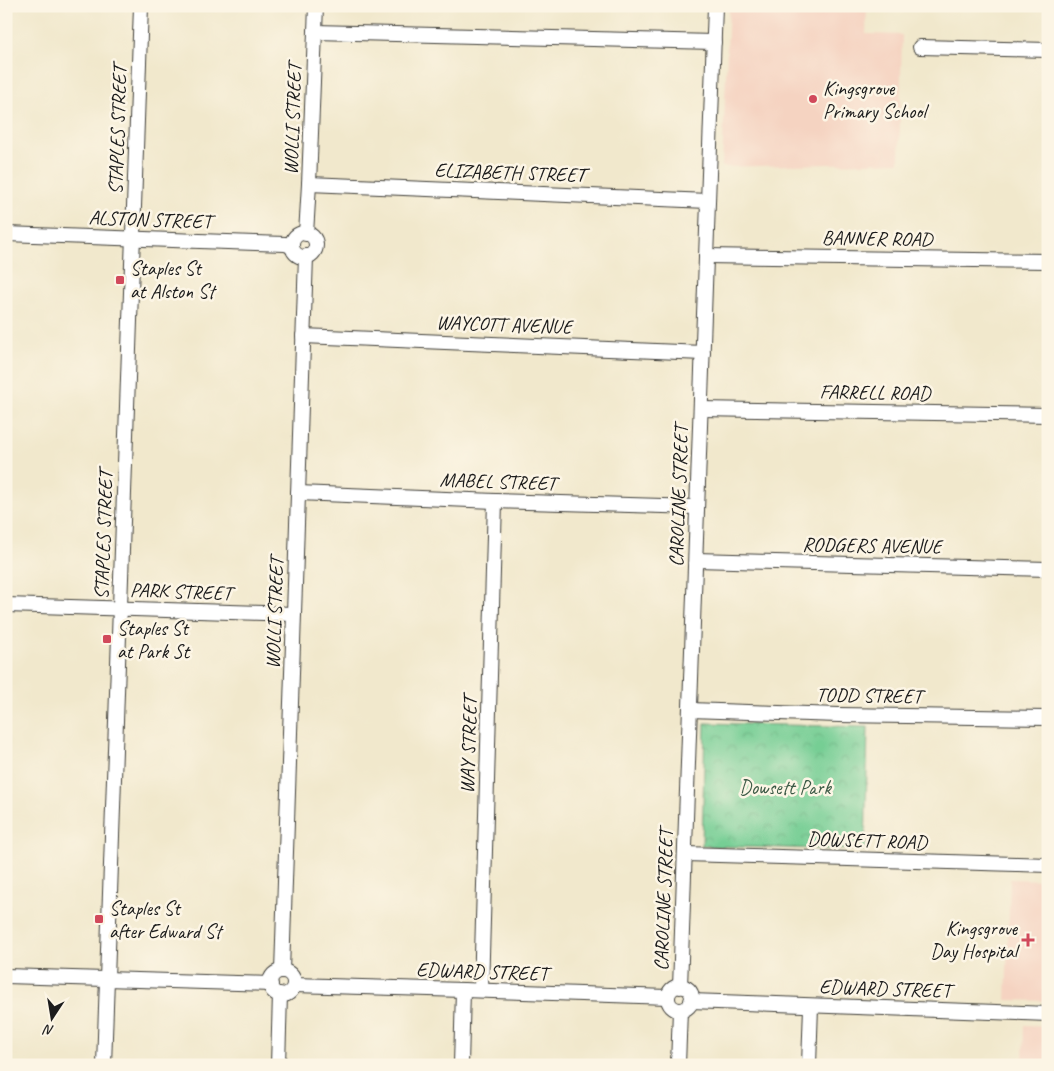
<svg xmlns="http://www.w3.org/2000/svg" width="1054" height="1071" font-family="Caveat,sans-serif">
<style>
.built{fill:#f5d3c1}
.park{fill:url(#park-crowns);stroke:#497558}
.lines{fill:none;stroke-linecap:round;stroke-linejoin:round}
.minor-casing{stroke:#3c3b36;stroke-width:16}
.minor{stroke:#fff;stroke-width:14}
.poi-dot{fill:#d1495b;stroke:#fcf5e5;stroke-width:2}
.labels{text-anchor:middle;stroke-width:5;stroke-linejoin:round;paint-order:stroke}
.poi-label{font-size:20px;fill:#1c1c1c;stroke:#fcf5e5;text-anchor:start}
.street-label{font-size:20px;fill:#1c1c1c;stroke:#fcf5e5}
.park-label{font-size:20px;fill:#3c5a46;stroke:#fcf5e5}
</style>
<defs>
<pattern id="park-crowns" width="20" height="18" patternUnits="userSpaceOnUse" patternTransform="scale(1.25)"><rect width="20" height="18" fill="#76ce94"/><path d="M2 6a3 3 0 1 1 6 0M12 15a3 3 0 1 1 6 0" fill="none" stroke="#66b07f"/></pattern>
</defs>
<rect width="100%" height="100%" fill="#fcf5e5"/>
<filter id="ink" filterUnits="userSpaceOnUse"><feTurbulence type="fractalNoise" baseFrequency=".02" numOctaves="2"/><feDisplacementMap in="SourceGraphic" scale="10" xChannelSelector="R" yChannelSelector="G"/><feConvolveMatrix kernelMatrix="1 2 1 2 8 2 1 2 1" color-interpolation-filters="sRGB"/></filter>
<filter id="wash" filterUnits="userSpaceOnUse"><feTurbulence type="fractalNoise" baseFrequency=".0096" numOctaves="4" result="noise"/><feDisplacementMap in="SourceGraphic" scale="20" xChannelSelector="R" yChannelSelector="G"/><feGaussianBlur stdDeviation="1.12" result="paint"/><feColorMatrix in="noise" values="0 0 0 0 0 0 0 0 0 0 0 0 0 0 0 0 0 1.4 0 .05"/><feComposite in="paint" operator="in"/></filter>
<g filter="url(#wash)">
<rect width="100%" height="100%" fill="#f1e8cc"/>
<!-- built -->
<g class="built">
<path d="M729 6H867L866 34 902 35 899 162 722 167Z"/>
<path d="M1010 879 1048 880V1001L1006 1000Z"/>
<path d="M1024 1025 1048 1026V1065H1023Z"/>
</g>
<!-- park -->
<path class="park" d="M705 723 868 727 865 850 702 846Z"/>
</g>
<g filter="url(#ink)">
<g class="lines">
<!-- minor casing -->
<g class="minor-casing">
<g id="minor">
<path d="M315 32 714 42"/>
<path d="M920 47 1048 50"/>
<path d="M309 184 708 201"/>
<circle cx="304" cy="245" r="12"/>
<path d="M6 234 285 244 292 246"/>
<path d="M306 234 309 184 316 6"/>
<path d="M706 256 1048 261"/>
<path d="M303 336 703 353"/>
<path d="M701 409 1048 415"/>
<path d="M298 493 495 501 697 507"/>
<path d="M696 560 1048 569"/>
<path d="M6 605 294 614"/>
<path d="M690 710 839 715 1048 718"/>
<path d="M685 854 1048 865"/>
<path d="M282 971 306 256"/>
<circle cx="282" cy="983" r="12"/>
<path d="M6 976 271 984"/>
<path d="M294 985 463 990 668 997"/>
<circle cx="680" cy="998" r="12"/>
<path d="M680 987 715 6"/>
<path d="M481 990 495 501"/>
<path d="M691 1001 1048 1014"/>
<path d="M104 1065 141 6"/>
<path d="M278 1065 280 994"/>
<path d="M461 1065 463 990"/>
<path d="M678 1065 680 1010"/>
<path d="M809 1065 811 1006"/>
</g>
</g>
<!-- minor -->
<use href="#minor" class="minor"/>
</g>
</g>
<!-- markers -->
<g class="poi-dot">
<circle cx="813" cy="99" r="5"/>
<rect x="115" y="275" width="10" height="10" rx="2.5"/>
<rect x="102" y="634" width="10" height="10" rx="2.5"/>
<rect x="94" y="914" width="10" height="10" rx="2.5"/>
<path d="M1025.5 932.5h5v5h5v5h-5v5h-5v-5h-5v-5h5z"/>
</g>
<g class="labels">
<!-- poi labels -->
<g class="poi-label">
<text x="823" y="95">Kingsgrove<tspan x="823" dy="23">Primary School</tspan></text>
<text x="130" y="275">Staples St<tspan x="130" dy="23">at Alston St</tspan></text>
<text x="117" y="635">Staples St<tspan x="117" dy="23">at Park St</tspan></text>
<text x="109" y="915">Staples St<tspan x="109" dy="23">after Edward St</tspan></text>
<text x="1017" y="935" text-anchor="end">Kingsgrove<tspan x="1017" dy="23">Day Hospital</tspan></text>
</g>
<!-- street labels -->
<g class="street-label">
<text transform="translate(292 119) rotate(-88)" y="7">WOLLI STREET</text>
<text transform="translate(117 130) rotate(-88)" y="7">STAPLES STREET</text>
<text transform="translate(510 172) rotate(2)" y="7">ELIZABETH STREET</text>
<text transform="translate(150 219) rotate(2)" y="7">ALSTON STREET</text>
<text transform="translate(877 238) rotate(1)" y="7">BANNER ROAD</text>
<text transform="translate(504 324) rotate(2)" y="7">WAYCOTT AVENUE</text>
<text transform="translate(875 392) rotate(1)" y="7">FARRELL ROAD</text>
<text transform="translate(498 481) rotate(2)" y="7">MABEL STREET</text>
<text transform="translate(678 496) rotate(-88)" y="7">CAROLINE STREET</text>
<text transform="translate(103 535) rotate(-88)" y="7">STAPLES STREET</text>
<text transform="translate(872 545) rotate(1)" y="7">RODGERS AVENUE</text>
<text transform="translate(181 591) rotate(2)" y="7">PARK STREET</text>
<text transform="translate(274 613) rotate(-88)" y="7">WOLLI STREET</text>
<text transform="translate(869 695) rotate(1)" y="7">TODD STREET</text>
<text transform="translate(468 745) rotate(-88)" y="7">WAY STREET</text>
<text transform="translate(867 840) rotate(2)" y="7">DOWSETT ROAD</text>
<text transform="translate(663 900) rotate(-88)" y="7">CAROLINE STREET</text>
<text transform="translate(482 971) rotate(2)" y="7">EDWARD STREET</text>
<text transform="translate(885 988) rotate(2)" y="7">EDWARD STREET</text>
</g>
<!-- park labels -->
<g class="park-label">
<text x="785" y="794">Dowsett Park</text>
</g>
</g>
<!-- margin -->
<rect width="1054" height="1071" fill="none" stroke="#fcf5e5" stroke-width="25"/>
<!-- north arrow -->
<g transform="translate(52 1018) rotate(192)" stroke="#fcf5e5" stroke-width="4" paint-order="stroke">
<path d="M0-4L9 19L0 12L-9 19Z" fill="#1c1c1c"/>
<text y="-8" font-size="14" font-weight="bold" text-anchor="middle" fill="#1c1c1c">N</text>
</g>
</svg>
